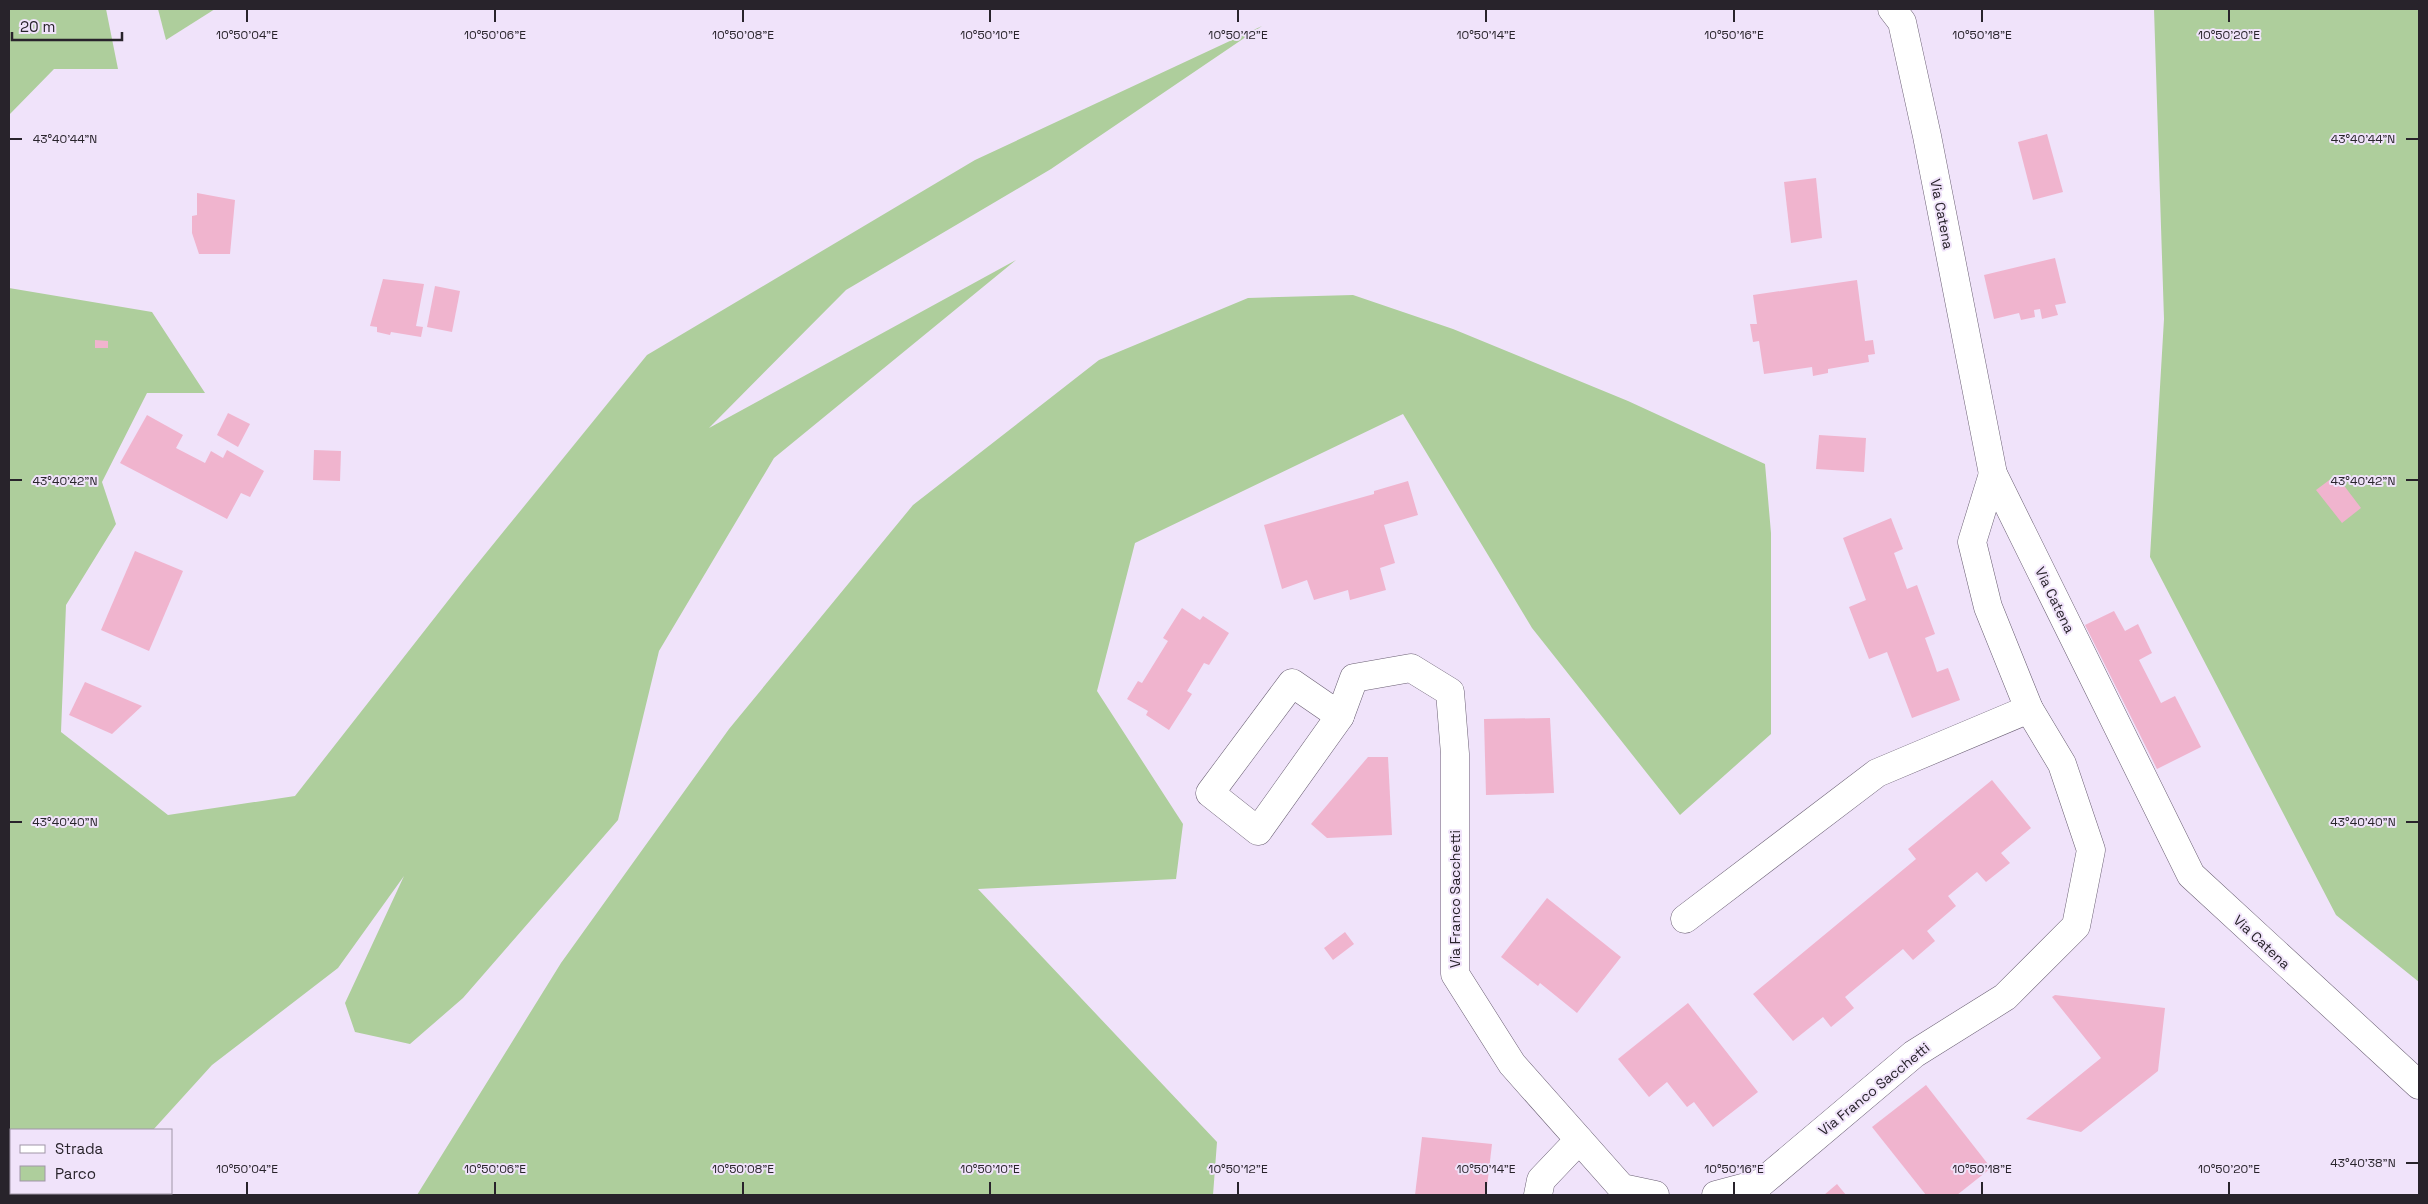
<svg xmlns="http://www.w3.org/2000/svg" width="2428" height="1204" font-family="'Space Grotesk',sans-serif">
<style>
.green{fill:#aece9c}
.building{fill:#f0b4ce}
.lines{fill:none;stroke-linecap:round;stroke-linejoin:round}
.minor-casing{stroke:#6a5f73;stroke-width:29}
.minor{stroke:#fff;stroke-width:28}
.ticks{fill:none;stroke:#28232b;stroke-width:2}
.labels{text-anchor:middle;stroke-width:4;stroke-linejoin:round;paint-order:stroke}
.street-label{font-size:14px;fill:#28232b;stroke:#f0e3fa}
.ticks-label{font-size:12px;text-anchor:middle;fill:#28232b;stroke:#f0e3fa;stroke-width:4;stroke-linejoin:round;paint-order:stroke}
</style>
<rect width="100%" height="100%" fill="#f0e3fa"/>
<!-- green -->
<g class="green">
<path d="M9 9H106L118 69H54L9 115Z"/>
<path d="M158 9H215L166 40Z"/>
<path d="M2154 9H2419V982L2336 915 2150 557 2164 319Z"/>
<path d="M1262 26 1051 169 846 290 709 428 1016 260 774 458 659 651 618 820 463 998 410 1044 355 1032 345 1003 404 876 338 968 212 1065 153 1130H11V1193H126V1195H9V288L152 312 205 393H147L102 482 116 524 66 605 61 732 168 815 295 796 465 579 647 355 975 160Z"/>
<path d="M1353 295 1453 329 1628 401 1765 464 1771 533V734L1680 815 1532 628 1403 414 1135 543 1097 691 1183 824 1176 879 978 889 1217 1142 1213 1195H417L561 963 729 729 913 505 1099 360 1248 298Z"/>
</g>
<!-- building -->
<g class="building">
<path d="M2047 134 2063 192 2033 200 2018 142Z"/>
<path d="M1816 178 1822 238 1791 243 1784 182Z"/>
<path d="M197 193 235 200 230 254H199L192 233V216L197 215Z"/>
<path d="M2055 258 2066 303 2055 305 2058 315 2042 319 2040 309 2034 310 2035 317 2021 320 2019 313 1994 319 1984 275Z"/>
<path d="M383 279 424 284 416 326 423 327 421 337 391 332 390 335 377 332V327L370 326Z"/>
<path d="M1857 280 1865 341 1873 340 1875 354 1868 355 1869 362 1828 369V373L1813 376 1812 367 1764 374 1759 341 1753 342 1750 324H1757L1753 295Z"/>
<path d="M435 286 460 291 452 332 427 327Z"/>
<path d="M95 340 108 341V348H95Z"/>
<path d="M228 413 250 424 238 447 217 435Z"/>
<path d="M147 415 183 435 176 448 205 463 211 451 223 458 227 450 264 471 250 497 241 493 227 519 120 463Z"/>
<path d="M1819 435 1866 438 1864 472 1816 469Z"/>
<path d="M314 450 341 451 340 481 313 480Z"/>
<path d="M2336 475 2361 508 2342 523 2316 490Z"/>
<path d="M1408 481 1418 515 1384 525 1395 563 1380 568 1386 590 1350 600 1348 590 1314 600 1307 580 1282 589 1264 525 1374 494V491Z"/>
<path d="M1891 518 1903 549 1894 553 1907 589 1917 585 1935 634 1925 638 1933 660 1937 672 1948 668 1960 700 1912 718 1887 652 1869 659 1849 607 1866 600 1843 538Z"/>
<path d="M135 551 183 571 149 651 101 630Z"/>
<path d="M1182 608 1200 620 1203 616 1229 633 1209 665 1204 663 1187 691 1192 694 1169 730 1146 715 1148 711 1127 699 1138 681 1142 683 1168 641 1163 638Z"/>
<path d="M2114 611 2125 631 2138 624 2152 653 2139 660 2161 703 2175 696 2201 747 2157 769 2085 625Z"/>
<path d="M85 682 142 706 112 734 69 715Z"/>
<path d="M1550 718 1554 793 1486 795 1484 719Z"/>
<path d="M1368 757H1388L1392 835 1327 838 1311 824Z"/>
<path d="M1992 780 2031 828 2001 853 2010 863 1986 882 1977 872 1948 896 1956 906 1927 931 1935 941 1913 960 1903 949 1845 997 1854 1008 1831 1027 1823 1017 1793 1041 1753 994 1916 859 1908 849Z"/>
<path d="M1547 898 1621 957 1577 1013 1540 983 1538 986 1501 957Z"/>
<path d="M1345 932 1354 944 1333 960 1324 948Z"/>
<path d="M2055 995 2165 1008 2158 1071 2081 1132 2026 1119 2101 1058 2052 997Z"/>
<path d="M1688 1003 1758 1092 1713 1127 1694 1102 1687 1107 1667 1082 1649 1097 1618 1059Z"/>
<path d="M1926 1085 1991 1168 1957 1195H1926L1872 1127Z"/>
<path d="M1422 1137 1492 1144 1486 1195H1415Z"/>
<path d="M1837 1184 1846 1195H1824Z"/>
</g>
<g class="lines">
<!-- minor casing -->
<g class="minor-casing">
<g id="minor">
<path d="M1892 9 1902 22 1927 136 1993 474 2191 875 2419 1085"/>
<path d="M1292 683 1340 716 1258 831 1210 793Z"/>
<path d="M1340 716 1354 678 1411 668 1450 692 1455 754V974L1512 1064 1622 1188 1655 1195"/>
<path d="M1685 919 1877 773 2029 709"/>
<path d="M1538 1195 1541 1180 1579 1140"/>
<path d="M1716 1195 1761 1183 1914 1054 2005 997 2076 926 2091 850 2062 764 2029 709 1988 607 1972 542 1993 474"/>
</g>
</g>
<!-- minor -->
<use href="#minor" class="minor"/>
</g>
<!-- ticks -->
<path class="ticks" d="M247 10V22M495 10V22M743 10V22M990 10V22M1238 10V22M1486 10V22M1734 10V22M1982 10V22M2229 10V22M10 139H22M2406 139H2418M10 480H22M2406 480H2418M10 822H22M2406 822H2418M2406 1163H2418M247 1182V1194M495 1182V1194M743 1182V1194M990 1182V1194M1238 1182V1194M1486 1182V1194M1734 1182V1194M1982 1182V1194M2229 1182V1194"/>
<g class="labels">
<!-- street labels -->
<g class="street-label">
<text transform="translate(1942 214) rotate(79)" y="5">Via Catena</text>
<text transform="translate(2055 600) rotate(64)" y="5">Via Catena</text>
<text transform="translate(1455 899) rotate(-90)" y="5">Via Franco Sacchetti</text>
<text transform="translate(2262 942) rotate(43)" y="5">Via Catena</text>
<text transform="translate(1874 1089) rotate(-39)" y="5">Via Franco Sacchetti</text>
</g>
</g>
<g class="ticks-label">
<text x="247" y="39">10°50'04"E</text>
<text x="495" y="39">10°50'06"E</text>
<text x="743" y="39">10°50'08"E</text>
<text x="990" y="39">10°50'10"E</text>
<text x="1238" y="39">10°50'12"E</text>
<text x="1486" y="39">10°50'14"E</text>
<text x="1734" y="39">10°50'16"E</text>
<text x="1982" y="39">10°50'18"E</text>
<text x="2229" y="39">10°50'20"E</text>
<text x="65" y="143">43°40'44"N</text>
<text x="2363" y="143">43°40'44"N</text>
<text x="65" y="485">43°40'42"N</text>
<text x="2363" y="485">43°40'42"N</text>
<text x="65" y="826">43°40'40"N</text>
<text x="2363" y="826">43°40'40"N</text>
<text x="2363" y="1167">43°40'38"N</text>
<text x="247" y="1173">10°50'04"E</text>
<text x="495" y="1173">10°50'06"E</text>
<text x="743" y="1173">10°50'08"E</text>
<text x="990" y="1173">10°50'10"E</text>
<text x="1238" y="1173">10°50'12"E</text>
<text x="1486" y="1173">10°50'14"E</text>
<text x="1734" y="1173">10°50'16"E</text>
<text x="1982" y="1173">10°50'18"E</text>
<text x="2229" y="1173">10°50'20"E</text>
</g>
<!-- border -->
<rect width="2428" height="1204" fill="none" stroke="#28232b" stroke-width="20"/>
<!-- legend -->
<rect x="10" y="1129" width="162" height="65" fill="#f0e3fa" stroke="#a096a7"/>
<rect x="20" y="1145" width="25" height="8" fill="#ffffff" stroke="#a096a7"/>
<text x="55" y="1154" font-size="15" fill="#28232b">Strada</text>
<rect x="20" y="1166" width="25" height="15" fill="#aece9c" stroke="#a096a7"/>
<text x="55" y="1179" font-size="15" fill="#28232b">Parco</text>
<!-- scale -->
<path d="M12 32v8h110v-8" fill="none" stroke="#28232b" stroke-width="2.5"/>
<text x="20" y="32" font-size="15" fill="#28232b" stroke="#f0e3fa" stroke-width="4" paint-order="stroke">20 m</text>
</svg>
